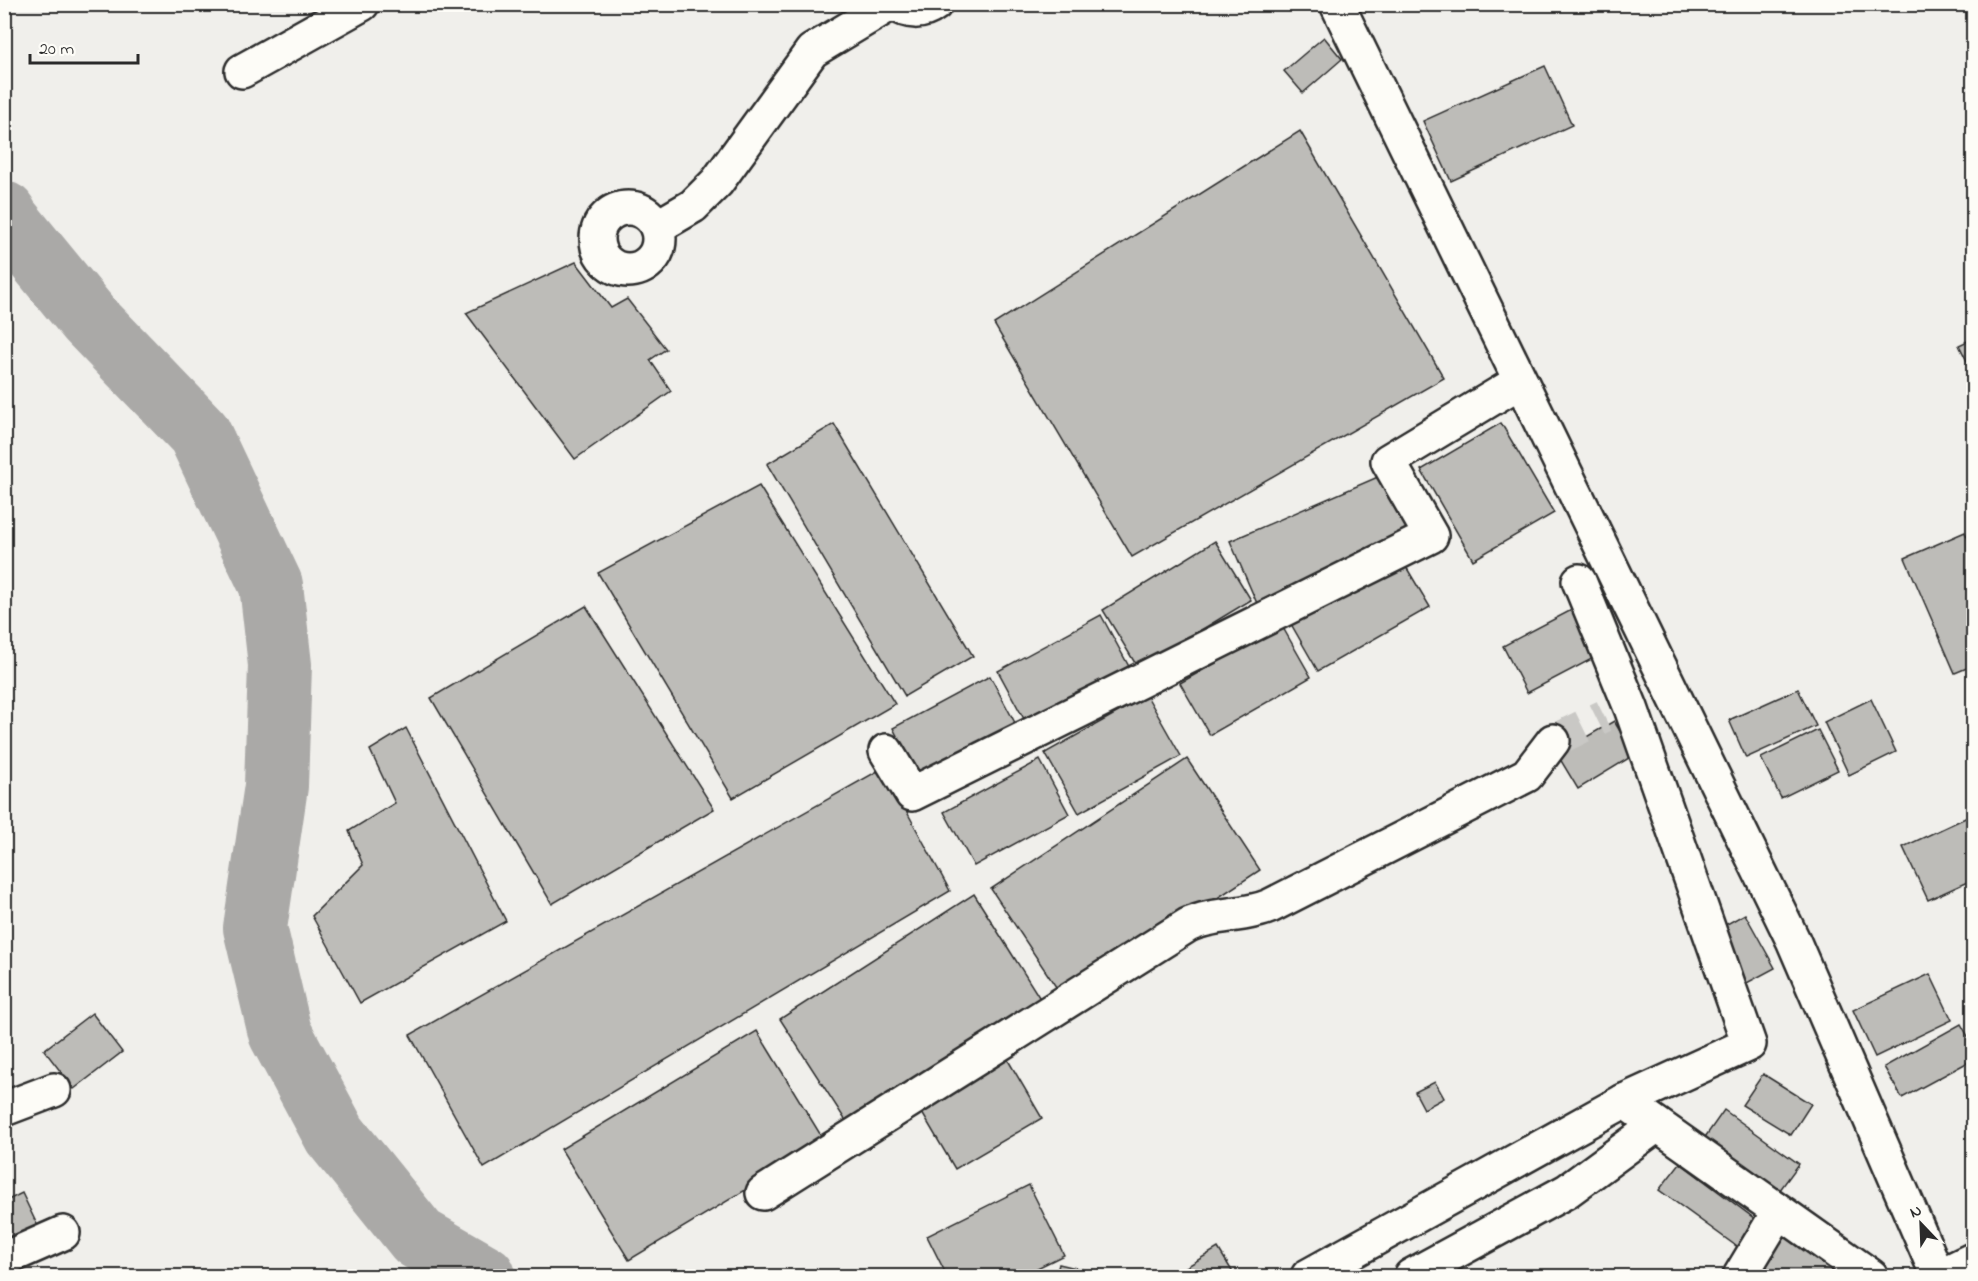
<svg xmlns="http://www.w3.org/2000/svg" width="1978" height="1281" font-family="'Indie Flower',sans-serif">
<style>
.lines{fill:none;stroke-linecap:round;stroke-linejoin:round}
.river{stroke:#aaa9a7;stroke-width:64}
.building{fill:#bdbcb8;stroke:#2b2b2b;stroke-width:1.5}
.minor-tunnel{stroke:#c9c8c5;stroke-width:33;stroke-dasharray:33 16;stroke-linecap:butt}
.minor-casing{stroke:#2b2b2b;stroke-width:38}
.minor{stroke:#fdfcf7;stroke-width:33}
</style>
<rect width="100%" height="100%" fill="#f0efeb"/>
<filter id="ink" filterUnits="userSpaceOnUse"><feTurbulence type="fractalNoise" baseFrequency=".0167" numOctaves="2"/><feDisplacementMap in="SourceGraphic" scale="12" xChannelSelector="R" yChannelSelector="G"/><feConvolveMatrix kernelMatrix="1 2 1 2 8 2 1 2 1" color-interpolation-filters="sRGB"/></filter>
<g filter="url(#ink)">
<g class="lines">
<!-- river -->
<path class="river" d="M4 213 8 220 89 319 199 433 271 585 280 665 276 786 255 928 280 1033 335 1135 418 1238 484 1276"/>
</g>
<!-- building -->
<g class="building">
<path d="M1324 37 1342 59 1303 93 1284 71Z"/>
<path d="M1545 66 1572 125 1451 181 1423 121Z"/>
<path d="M1300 131 1444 378 1132 557 994 324Z"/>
<path d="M576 262 611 308 627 299 666 349 650 360 671 391 575 459 466 313Z"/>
<path d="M1974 338V375L1959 345Z"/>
<path d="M1501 423 1554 513 1473 560 1421 470Z"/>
<path d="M834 424 973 656 905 696 767 464Z"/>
<path d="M1394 470 1422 538 1259 608 1230 541Z"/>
<path d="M759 486 895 704 733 798 598 573Z"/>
<path d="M1965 532 1974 552V665L1955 673 1905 558Z"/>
<path d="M1215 541 1251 600 1138 668 1103 610Z"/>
<path d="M1402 560 1430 607 1318 671 1291 624Z"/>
<path d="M1583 604 1607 651 1527 693 1503 646Z"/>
<path d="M586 606 714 809 552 904 431 698Z"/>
<path d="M1101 615 1133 674 1030 730 998 671Z"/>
<path d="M1282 626 1311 677 1210 735 1180 683Z"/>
<path d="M990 676 1021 734 923 786 893 728Z"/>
<path d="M1798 689 1816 726 1746 758 1729 720Z"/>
<path d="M1147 696 1181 756 1079 813 1045 753Z"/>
<path d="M1871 699 1896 752 1849 775 1824 722Z"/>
<path d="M1614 721 1634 755 1578 789 1557 754Z"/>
<path d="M406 728 506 921 360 1003 312 916 363 865 349 831 395 803 370 750Z"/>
<path d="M1818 730 1838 770 1781 798 1761 758Z"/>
<path d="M1187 759 1260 870 1064 999 991 889Z"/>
<path d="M1040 760 1069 814 974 866 944 812Z"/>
<path d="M883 768 950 891 484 1168 410 1035Z"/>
<path d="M1974 814V879L1928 900 1903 847Z"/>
<path d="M974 894 1046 1008 853 1132 780 1019Z"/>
<path d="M1745 914 1775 968 1745 984 1716 930Z"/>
<path d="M1930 974 1952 1020 1875 1057 1853 1010Z"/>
<path d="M92 1013 122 1052 74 1089 44 1050Z"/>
<path d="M1961 1024 1974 1047V1059L1902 1098 1884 1067Z"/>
<path d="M757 1031 825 1142 629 1260 561 1149Z"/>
<path d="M1005 1055 1042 1118 955 1169 918 1106Z"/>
<path d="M1763 1074 1811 1104 1791 1135 1742 1105Z"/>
<path d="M1435 1082 1444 1098 1424 1109 1415 1092Z"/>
<path d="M1724 1110 1799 1164 1777 1194 1703 1140Z"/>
<path d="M1680 1163 1759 1222 1739 1248 1659 1190Z"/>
<path d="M1029 1185 1064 1255 1021 1276H947L927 1236Z"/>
<path d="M22 1193 40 1231 4 1248V1202Z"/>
<path d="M1784 1220 1860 1276H1780L1757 1261Z"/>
<path d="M1218 1248 1235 1276H1171Z"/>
<path d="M1059 1264 1102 1274 1101 1276H1056Z"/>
</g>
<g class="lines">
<!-- minor-tunnel -->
<path class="minor-tunnel" d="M1553 741 1604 716"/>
<!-- minor casing -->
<g class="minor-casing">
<g id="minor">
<path d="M895 4C908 13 922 14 935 4"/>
<path d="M1337 4 1793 940 1938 1276"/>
<path d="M242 71 362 4"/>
<circle cx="628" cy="239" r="31"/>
<path d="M657 227 693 206 717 182 812 51 890 4"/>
<path d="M1579 581 1631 708 1749 1044 1624 1101"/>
<path d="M886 751 912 794 1431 536 1388 461 1519 382"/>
<path d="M4 1109 54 1090"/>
<path d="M763 1193 1188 925C1214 913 1244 917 1270 906L1527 775 1553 741"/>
<path d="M4 1259 63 1233"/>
<path d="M1308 1276 1624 1101 1871 1276"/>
<path d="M1411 1276 1567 1191 1657 1125"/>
<path d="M1740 1276 1778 1213"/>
<path d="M1939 1276 1974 1259"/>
</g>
</g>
<!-- minor -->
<use href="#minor" class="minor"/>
</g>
</g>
<!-- margin -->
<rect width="1978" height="1281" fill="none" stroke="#fdfcf7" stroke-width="24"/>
<rect x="12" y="12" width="1954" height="1257" fill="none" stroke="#2b2b2b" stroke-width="2" filter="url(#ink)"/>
<!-- north arrow -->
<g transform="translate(1921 1224) rotate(337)" stroke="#fdfcf7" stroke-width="4.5" paint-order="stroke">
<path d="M0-4.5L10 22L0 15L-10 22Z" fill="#2b2b2b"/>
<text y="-9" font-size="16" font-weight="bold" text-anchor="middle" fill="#2b2b2b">N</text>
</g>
<!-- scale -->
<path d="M30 54v9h108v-9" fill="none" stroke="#2b2b2b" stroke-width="3"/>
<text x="39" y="54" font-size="18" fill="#2b2b2b" stroke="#fdfcf7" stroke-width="4.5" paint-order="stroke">20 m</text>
</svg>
